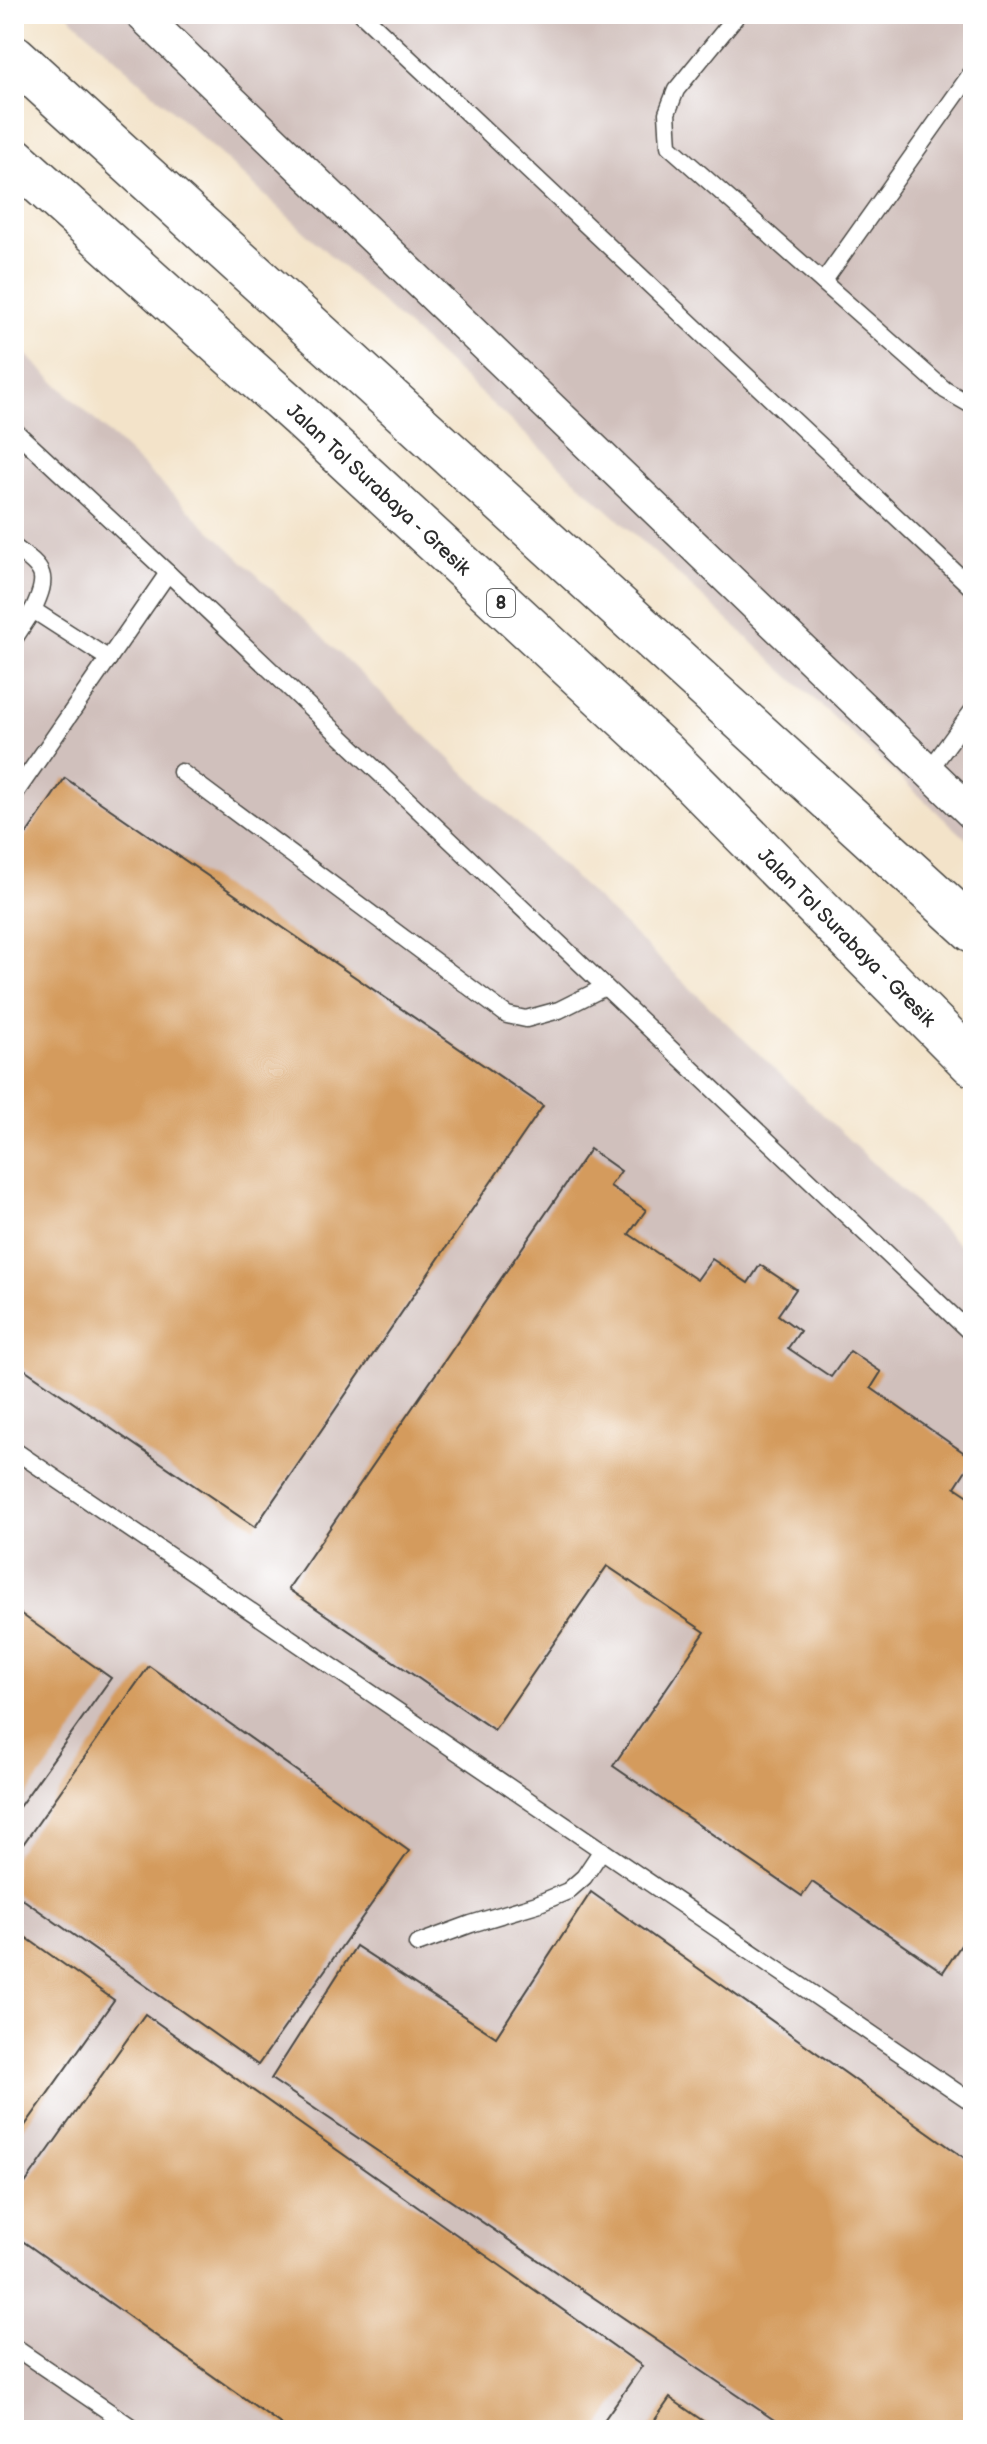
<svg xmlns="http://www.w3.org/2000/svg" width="987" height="2444" font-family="'Balsamiq Sans',sans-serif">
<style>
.industrial{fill:#d0c0bc}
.building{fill:#d49b5d}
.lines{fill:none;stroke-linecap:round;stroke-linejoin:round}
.lane-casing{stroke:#494743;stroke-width:19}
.street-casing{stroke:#494743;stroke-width:35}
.highway-casing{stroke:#494743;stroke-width:47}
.lane{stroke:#fff;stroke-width:16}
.street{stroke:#fff;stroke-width:32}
.highway{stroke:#fff;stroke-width:44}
.labels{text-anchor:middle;stroke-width:6;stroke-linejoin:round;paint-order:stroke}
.shield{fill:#fff;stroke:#6b6b6b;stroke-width:2}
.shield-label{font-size:18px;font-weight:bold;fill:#2b2b2b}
.street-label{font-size:20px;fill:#2b2b2b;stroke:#fff}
</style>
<rect width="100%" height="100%" fill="#fff"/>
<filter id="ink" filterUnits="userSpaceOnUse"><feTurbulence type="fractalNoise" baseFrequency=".0125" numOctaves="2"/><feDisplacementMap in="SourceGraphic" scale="16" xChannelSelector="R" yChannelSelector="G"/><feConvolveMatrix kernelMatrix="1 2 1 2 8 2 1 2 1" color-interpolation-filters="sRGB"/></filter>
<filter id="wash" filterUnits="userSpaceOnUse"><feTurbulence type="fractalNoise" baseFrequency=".006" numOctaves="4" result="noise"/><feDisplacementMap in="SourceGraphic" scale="32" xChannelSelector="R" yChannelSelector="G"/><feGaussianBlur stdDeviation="1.8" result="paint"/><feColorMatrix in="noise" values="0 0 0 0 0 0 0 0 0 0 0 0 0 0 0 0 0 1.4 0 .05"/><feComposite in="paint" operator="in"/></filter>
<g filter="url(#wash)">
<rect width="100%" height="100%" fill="#f3e3c9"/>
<!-- industrial -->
<g class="industrial">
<path d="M67 14H973V845Z"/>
<path d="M14 343 973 1258V2430H14Z"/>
</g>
<g id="blocks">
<!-- building -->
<g class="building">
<path d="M65 778 543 1106 255 1527 14 1362V852Z"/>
<path d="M590 1149 621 1171 610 1186 646 1210 629 1234 697 1280 712 1259 748 1283 760 1265 796 1289 778 1315 800 1331 788 1348 831 1377 850 1351 881 1372 871 1388 973 1459 955 1487 973 1499V1927L943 1972 812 1882 802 1896 613 1766 705 1632 607 1566 494 1730 288 1589Z"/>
<path d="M14 1609 111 1678 14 1814Z"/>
<path d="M149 1666 409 1851 258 2065 14 1893V1857Z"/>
<path d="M591 1892 973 2164V2430H789L271 2079 356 1946 496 2037Z"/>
<path d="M14 1929 114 2000 14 2141Z"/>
<path d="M145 2014 642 2366 597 2430H289L14 2235V2199Z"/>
<path d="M670 2398 716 2430H648Z"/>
</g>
</g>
</g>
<g filter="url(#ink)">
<use href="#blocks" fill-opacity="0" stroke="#494743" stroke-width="2"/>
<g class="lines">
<!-- lane casing -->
<g class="lane-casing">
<g id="lane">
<path d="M362 14 973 589"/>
<path d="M738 14 676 90 667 113 669 146 945 390 973 406"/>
<path d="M823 282 973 71"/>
<path d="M14 430 168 573 973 1335"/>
<path d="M14 547C44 570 50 574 33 610"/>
<path d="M14 639 33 610 109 659"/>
<path d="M181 772 507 1015 526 1019 559 1010 605 987"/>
<path d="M928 772 973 710"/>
<path d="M14 795 168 573"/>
<path d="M14 1450 973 2103"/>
<path d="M417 1944 471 1924 537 1904 568 1891 584 1877 602 1850"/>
<path d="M14 2347 136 2430"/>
</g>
</g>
<!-- street casing -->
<g class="street-casing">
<path id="street" d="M141 14 973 814"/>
</g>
<!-- highway casing -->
<g class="highway-casing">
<g id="highway">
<path d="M14 57 973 930"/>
<path id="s1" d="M14 159 300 416 664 753 973 1064"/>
</g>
</g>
<!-- lane -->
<use href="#lane" class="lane"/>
<!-- street -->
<use href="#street" class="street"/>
<!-- highway -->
<use href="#highway" class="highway"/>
</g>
</g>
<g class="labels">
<!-- shield labels -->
<rect class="shield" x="487" y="589" width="28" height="28" rx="6"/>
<g class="shield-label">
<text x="501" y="609">8</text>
</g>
<!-- street labels -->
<g class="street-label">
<text dy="7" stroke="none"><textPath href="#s1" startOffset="492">Jalan Tol Surabaya - Gresik</textPath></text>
<text dy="7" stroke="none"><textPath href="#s1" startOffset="1140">Jalan Tol Surabaya - Gresik</textPath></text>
</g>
</g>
<!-- margin -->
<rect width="987" height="2444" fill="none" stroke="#fff" stroke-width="48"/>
</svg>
